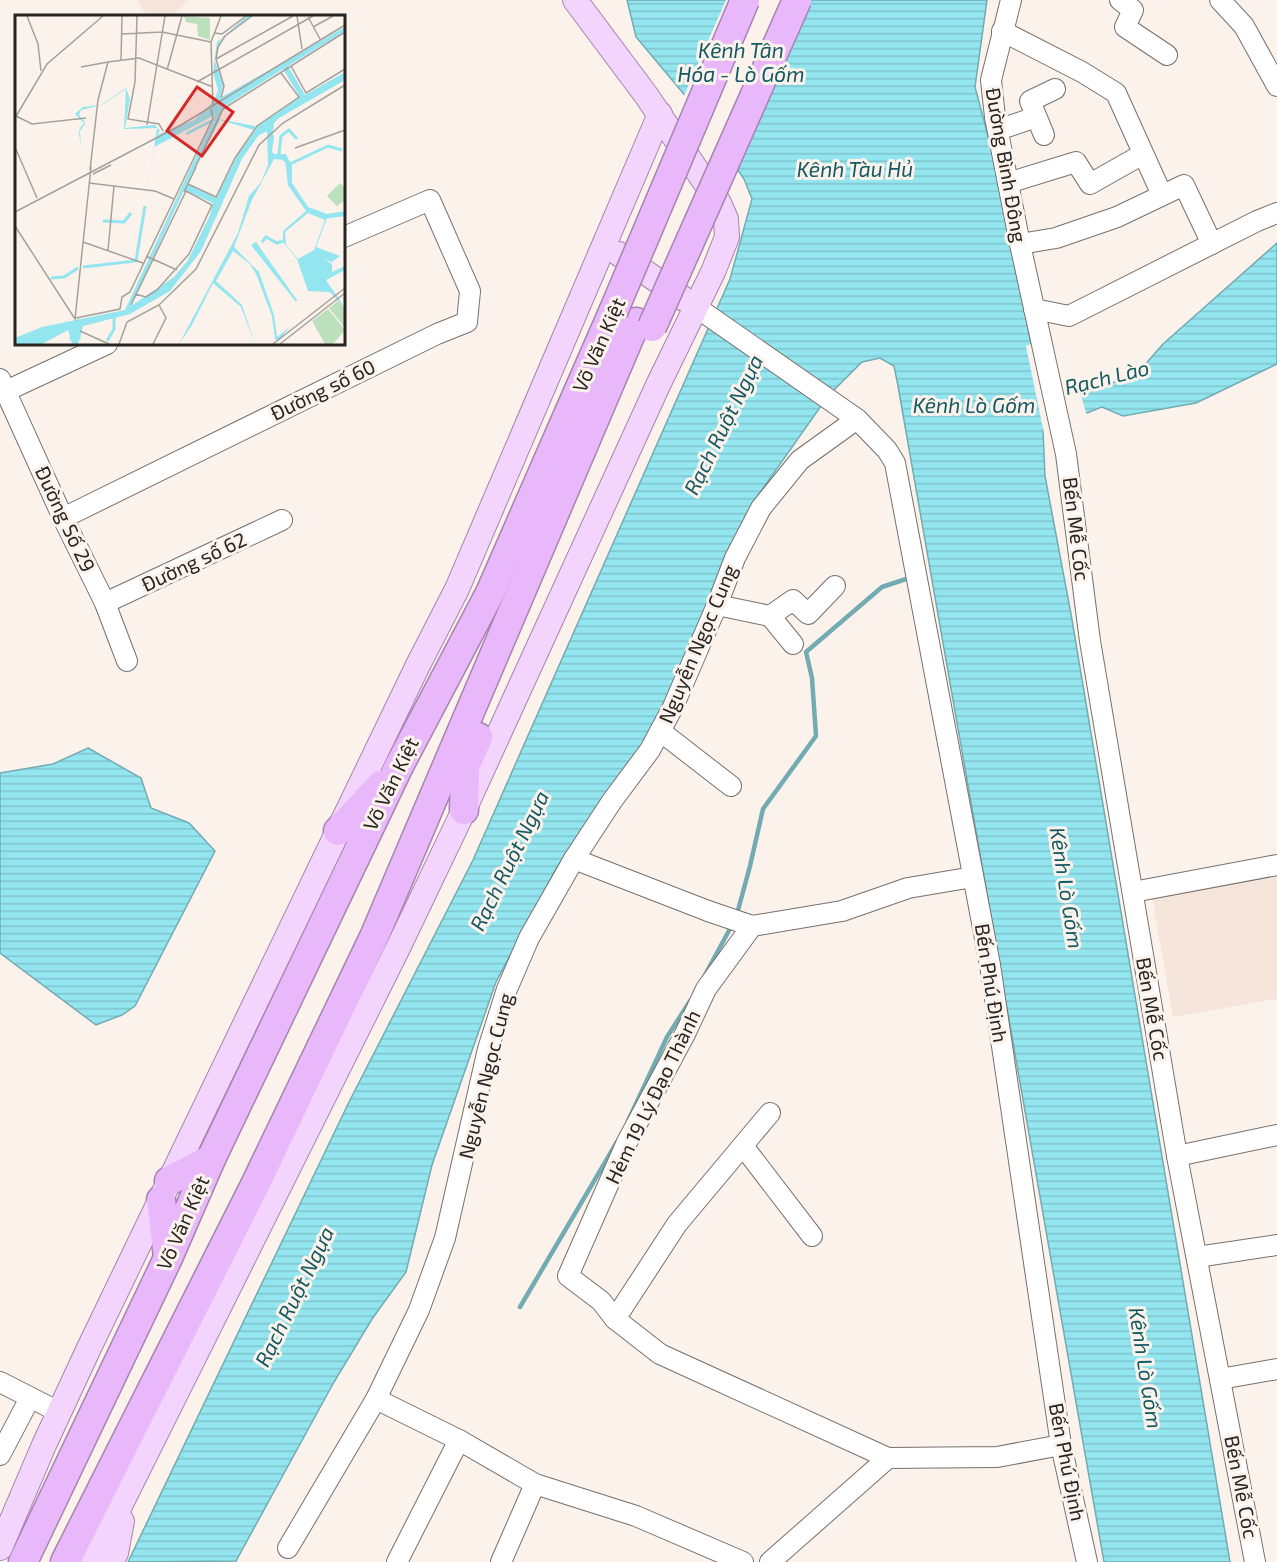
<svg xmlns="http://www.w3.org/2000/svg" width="1277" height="1562" font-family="'Exo 2',sans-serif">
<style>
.built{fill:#f5e5db}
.water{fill:url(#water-rules);stroke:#73abb2;stroke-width:1.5}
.pier{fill:#fbf2ec}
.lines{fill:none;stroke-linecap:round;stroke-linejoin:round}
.stream{stroke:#73abb2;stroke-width:4.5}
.minor-casing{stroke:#78706b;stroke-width:22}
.major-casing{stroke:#a584af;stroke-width:26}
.highway-casing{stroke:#a584af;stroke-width:31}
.minor{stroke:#fff;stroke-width:20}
.major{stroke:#f2d4fd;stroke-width:24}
.highway{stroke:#e9b8fb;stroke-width:28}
.highway-bridge-casing{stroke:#a584af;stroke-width:31;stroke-linecap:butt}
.highway-bridge{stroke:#e9b8fb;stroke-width:28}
.labels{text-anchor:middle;stroke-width:6;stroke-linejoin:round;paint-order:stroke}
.street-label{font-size:20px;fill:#272422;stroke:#fbf2ec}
.water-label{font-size:21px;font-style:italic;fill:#135961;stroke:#fbf2ec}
.inset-river{fill:none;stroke:#93e5ef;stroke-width:3}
.inset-road{fill:none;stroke:#a6a09b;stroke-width:1.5}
.view{fill:#d62828;fill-opacity:0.15;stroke:#d62828;stroke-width:3}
.inset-edge{fill:none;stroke:#272422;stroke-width:3}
</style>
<defs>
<pattern id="water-rules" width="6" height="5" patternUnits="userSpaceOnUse" patternTransform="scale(1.5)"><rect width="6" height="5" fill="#93e5ef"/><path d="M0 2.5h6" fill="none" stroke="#7fc4cd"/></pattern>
</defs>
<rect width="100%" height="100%" fill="#fbf2ec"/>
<!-- built -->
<g class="built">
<path d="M137 0H189L173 16H147Z"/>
<path d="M1277 875V999L1173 1017 1152 897Z"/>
</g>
<!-- water -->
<g class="water">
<path d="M627 0H987L975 87 1010 218 1029 334 1045 399 1097 388 1136 375 1163 344 1277 243V364L1196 403 1123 416 1102 407 1043 430 1045 476 1071 614 1230 1562H1104L898 386 894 366 880 358 862 362 828 396 752 504 652 736 557 867 496 982 432 1165 406 1272 372 1319 334 1382 236 1561 128 1562 349 1102 473 860 730 279 752 199 744 179 693 105 636 37Z"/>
<path d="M88 748 141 778 151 808 189 823 215 851 135 1006 122 1015 96 1025 0 953V773L53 764Z"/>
</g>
<!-- pier -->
<g class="pier">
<path d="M726 0H811L735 172 683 98Z"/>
<path d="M1034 343 1047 396 1079 389 1087 416 1046 432 1047 448 1026 346Z"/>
</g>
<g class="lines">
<!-- stream -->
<g class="stream">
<path d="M737 914 750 866 763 809 816 736 812 678 806 652 882 587 912 577"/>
<path d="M705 975 732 925"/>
<path d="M628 1121 667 1037 690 1001"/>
<path d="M520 1307 617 1142"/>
</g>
<!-- minor casing -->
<g class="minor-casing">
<g id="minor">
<path d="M1011 0 991 80 995 117 1020 244 1066 454 1090 641 1177 1156 1255 1562"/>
<path d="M1120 0 1133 10 1125 27 1167 55"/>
<path d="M1220 0 1244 26 1277 86"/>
<path d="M1002 31 1082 72 1116 93 1162 195"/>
<path d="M998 130 1036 117"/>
<path d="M1044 135 1030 101 1055 89"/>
<path d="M1008 183 1076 162 1090 184 1143 154"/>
<path d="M1020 244 1056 238 1117 217 1184 185 1212 244"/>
<path d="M696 307 857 419 887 450 895 463 990 965 1061 1445 1087 1562"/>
<path d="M1034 309 1069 316 1257 221 1277 213"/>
<path d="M0 379 63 518 105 603 127 661"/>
<path d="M6 391 107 344"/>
<path d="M63 518 437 334 467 322 470 291 430 200 344 237"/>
<path d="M105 603 282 520"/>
<path d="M717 605 770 616 793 600 808 614 835 586"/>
<path d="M770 616 793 644"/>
<path d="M660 731 731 786"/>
<path d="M574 859 708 911 752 926 842 911 908 888 973 877"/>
<path d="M1133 892 1277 865"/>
<path d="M752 926 706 989 685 1034 627 1142 568 1276 601 1301 615 1319 660 1354 888 1458"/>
<path d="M743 1146 812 1236"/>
<path d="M1177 1156 1277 1135"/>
<path d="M1197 1257 1277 1245"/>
<path d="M615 1319 677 1224 770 1113"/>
<path d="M1220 1379 1277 1369"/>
<path d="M0 1382 59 1412"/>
<path d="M376 1399 459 1440 535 1484 636 1516 743 1562"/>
<path d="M0 1455 30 1398"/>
<path d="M288 1548 376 1399 419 1310 445 1238 488 1049 507 989 529 938 574 859 612 801 650 750 673 707 717 605 735 558 761 508 800 460 857 419"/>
<path d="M397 1562 459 1440"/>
<path d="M501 1562 535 1484"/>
<path d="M770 1562 888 1458 997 1457 1061 1445"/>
</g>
</g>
<!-- major casing -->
<g class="major-casing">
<g id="major">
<path d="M619 254 684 299"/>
<path d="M0 1548 44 1445 89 1348 418 665 457 589 660 114"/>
<path d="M92 1562 399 946 464 810 659 383 713 272 727 237 726 219 719 203 646 95 575 0"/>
<path d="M111 1562 116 1553 122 1521"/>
</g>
</g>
<!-- highway casing -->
<g class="highway-casing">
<g id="highway">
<path d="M464 810 465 767 478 737"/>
<path d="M338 831 381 785"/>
<path d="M169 1181 211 1159"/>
<path d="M161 1200 168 1257"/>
<path d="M23 1562 168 1258 211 1159 399 766 490 593 613 312"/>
<path d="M65 1562 255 1185 374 937 636 322"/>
</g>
</g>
<!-- minor -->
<use href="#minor" class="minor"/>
<!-- major -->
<use href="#major" class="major"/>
<!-- highway -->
<use href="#highway" class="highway"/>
<!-- highway-bridge casing -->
<g class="highway-bridge-casing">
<g id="highway-bridge">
<path d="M613 312 745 0"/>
<path d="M652 327 797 0"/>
</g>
</g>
<!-- highway-bridge -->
<use href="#highway-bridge" class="highway-bridge"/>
</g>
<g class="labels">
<!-- street labels -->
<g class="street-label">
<text transform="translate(1006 165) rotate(80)" y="7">Đường Bình Đông</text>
<text transform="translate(599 345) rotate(-66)" y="7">Võ Văn Kiệt</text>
<text transform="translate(323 390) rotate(-26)" y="7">Đường số 60</text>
<text transform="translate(65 519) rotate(65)" y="7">Đường Số 29</text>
<text transform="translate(1076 529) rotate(83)" y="7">Bến Mễ Cốc</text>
<text transform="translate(194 562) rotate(-25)" y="7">Đường số 62</text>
<text transform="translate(698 644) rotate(-67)" y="7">Nguyễn Ngọc Cung</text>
<text transform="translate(391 784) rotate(-64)" y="7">Võ Văn Kiệt</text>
<text transform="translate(991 983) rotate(81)" y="7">Bến Phú Định</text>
<text transform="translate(1152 1009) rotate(80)" y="7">Bến Mễ Cốc</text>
<text transform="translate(486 1076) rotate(-76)" y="7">Nguyễn Ngọc Cung</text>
<text transform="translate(653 1097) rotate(-64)" y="7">Hẻm 19 Lý Đạo Thành</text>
<text transform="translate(183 1223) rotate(-66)" y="7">Võ Văn Kiệt</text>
<text transform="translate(1067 1462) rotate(79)" y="7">Bến Phú Định</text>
<text transform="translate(1241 1487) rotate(79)" y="7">Bến Mễ Cốc</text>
</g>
<!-- water labels -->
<g class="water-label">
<text x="741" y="58">Kênh Tân<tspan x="741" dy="24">Hóa - Lò Gốm</tspan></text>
<text x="855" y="177">Kênh Tàu Hủ</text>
<text transform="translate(1107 378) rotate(-14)" y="7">Rạch Lào</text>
<text x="974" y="413">Kênh Lò Gốm</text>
<text transform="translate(724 425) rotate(-64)" y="7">Rạch Ruột Ngựa</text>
<text transform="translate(510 861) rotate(-64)" y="7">Rạch Ruột Ngựa</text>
<text transform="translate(1066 888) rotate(81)" y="7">Kênh Lò Gốm</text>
<text transform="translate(295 1297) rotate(-64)" y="7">Rạch Ruột Ngựa</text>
<text transform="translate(1145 1368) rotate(81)" y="7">Kênh Lò Gốm</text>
</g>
</g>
<!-- overview -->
<g transform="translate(15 15)">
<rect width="330" height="330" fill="#fbf2ec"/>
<path d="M325 168 330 173V185L322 191 312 181ZM323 286 330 293V313L314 293Z" fill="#bde0bc"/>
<path d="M313 294 330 315 318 329H310L297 306Z" fill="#bde0bc"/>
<path d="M169 1 195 3V25L183 21 182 9 171 7Z" fill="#bde0bc"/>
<path d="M232 1H236L206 24 200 46 208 69 205 83 330 12V16L273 51 290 80 330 57V65L264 103 259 108 256 135 259 139H271L277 151V168L293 192 312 199 330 196V201L312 203 301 232 325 241 317 247 309 244 317 249V257L330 251V255L311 265 330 293 315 277 293 276 282 244 268 227V216L291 196 273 170 270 145 259 144 237 185 219 232 244 257 259 300 262 322 275 312 263 326 260 324 257 301 241 259 235 249 218 236 201 266 227 290 240 329 226 292 198 268 177 310 164 329 223 218 234 181 246 167 253 150 252 116 243 121 227 144 186 236 155 276 115 299 68 311 63 329H57L53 315 27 329H0V323L27 312 110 295 200 100 139 132 130 193 142 113 109 114 111 74 87 90 66 95 64 100 69 106 70 109 65 116 66 132 64 118 65 113 69 108 60 99 68 92 86 90 111 73 115 84 110 113 140 110 145 116 142 120 179 105 199 86 203 75 198 57 202 27ZM268 54 285 82 243 111 222 141 201 183 172 169 205 105 239 115 240 111 204 104 210 91ZM169 175 198 188 195 200 173 245 159 262 116 291ZM293 198 310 205 299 235 283 244 271 230 270 217ZM241 227 282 285 281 287 236 230Z" fill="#93e5ef" fill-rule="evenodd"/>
<path class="inset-river" d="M171 119 196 106M258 120 255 139 266 143M262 139 274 148 275 168 293 195 313 202 330 199M264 139 266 121 274 115 282 124M275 149 313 131 327 135M88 206 109 207 116 198M247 227 251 222 262 228 268 226M68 252 121 246 130 191M36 263 49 262 63 253M64 304V323H56ZM92 326 99 314V303"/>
<path class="inset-road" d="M12 1 23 29 26 56M122 1 120 67 113 104 144 109 148 116M282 1 287 34M293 2 305 24M282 10 298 1M298 12 318 1M200 18 207 19 231 1M106 19 147 17 196 27M201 44 278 1M106 45 107 1M276 51 291 78 330 54M66 52 93 47M152 55 167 1M182 67 284 9M206 83 209 71 201 44 203 32 210 21 237 1M198 92 196 27 206 1M1 101 17 109 71 103M0 103 32 49 88 1M132 110 150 1M0 132 22 183M280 133 330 115M180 153 208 94 330 17M75 155 83 85 93 47 124 43 198 72M78 159 96 150M74 168 140 176 159 184M173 169 201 182 220 143 242 111 284 82 266 58M169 177 181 152M0 197 166 110 330 10M0 211 60 304 76 152M68 227 128 248M93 235 99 171M131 241 162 255M120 279 131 282 142 275 174 239 197 190 171 176M116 290 171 176M61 303 105 294 107 282 115 277 198 103 196 94M65 316 94 329M104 329 112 307 144 290 181 254 244 130 268 108 330 70M138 329 151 303 144 290M258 329 330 273M265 329 330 278"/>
<path class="view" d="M182 72 218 97 187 141 152 116Z"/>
<rect width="330" height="330" class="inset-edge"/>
</g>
</svg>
